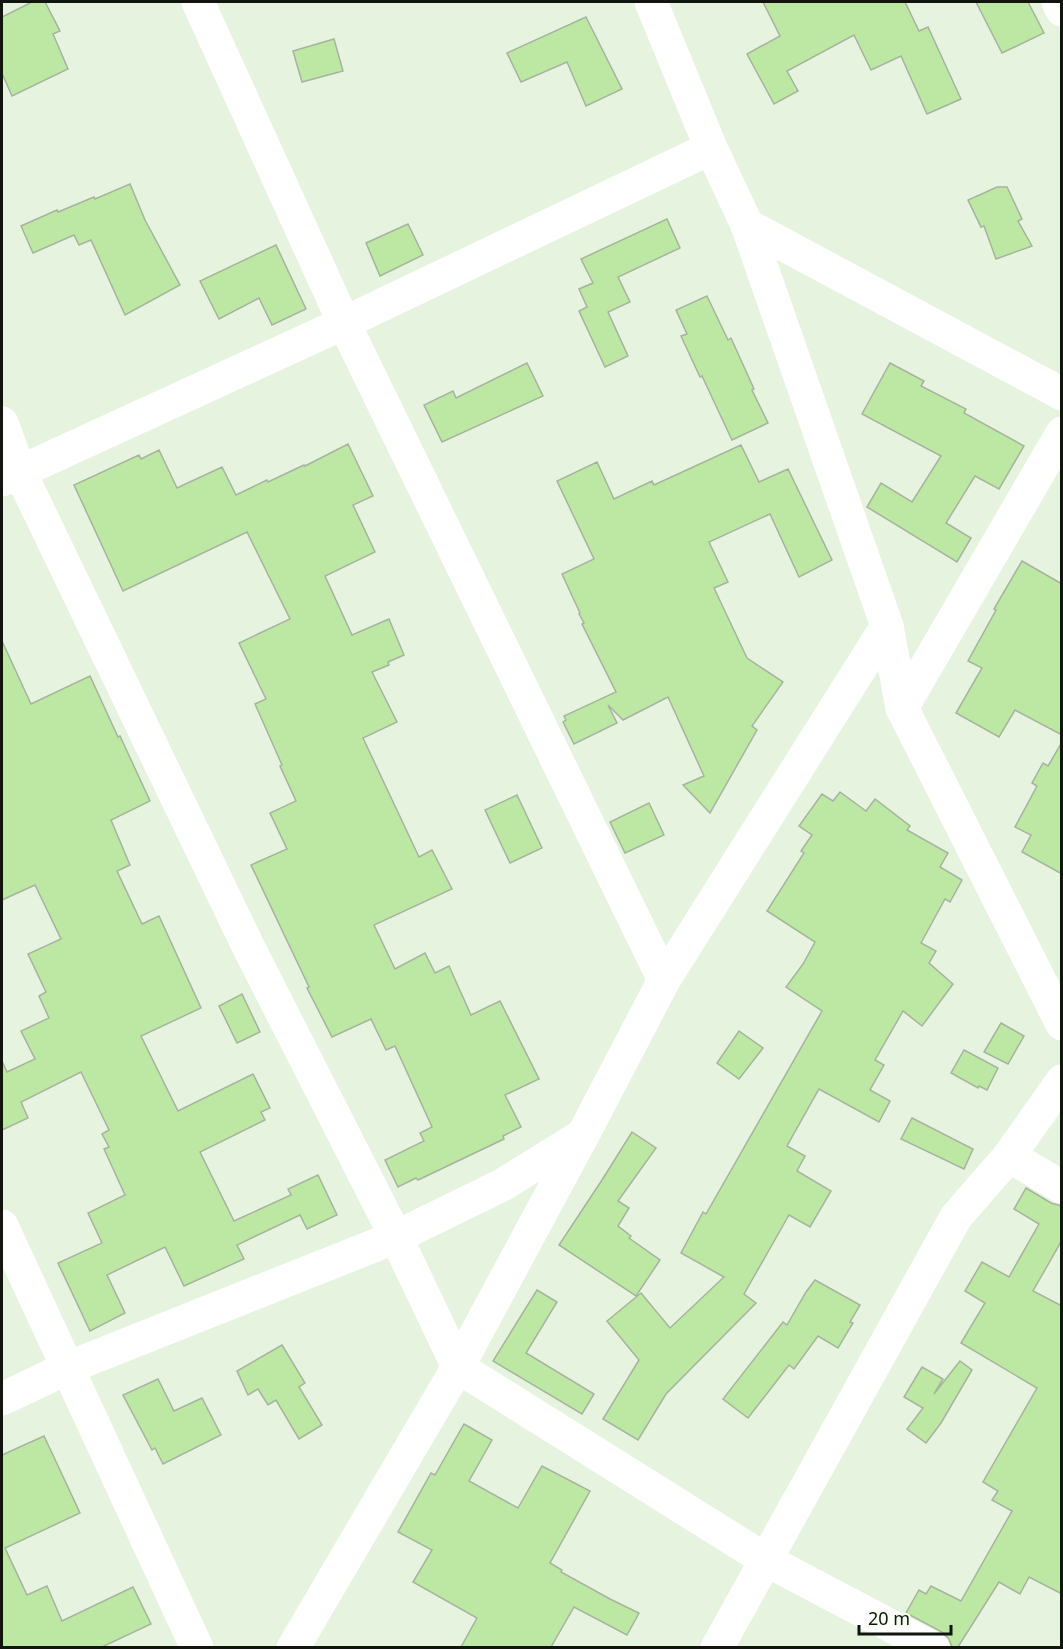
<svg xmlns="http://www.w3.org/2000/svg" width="1063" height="1649" font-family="'Noto Sans',sans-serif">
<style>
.building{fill:#bde8a3;stroke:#a6b39f;stroke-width:1.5}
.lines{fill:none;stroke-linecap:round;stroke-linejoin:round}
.minor{stroke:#fff;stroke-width:33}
</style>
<rect width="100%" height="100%" fill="#e6f4df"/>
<!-- building -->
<g class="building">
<path d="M32 2H45L60 31 53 34 68 69 12 96 2 73V17Z"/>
<path d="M763 2H905L919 31 928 27 961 99 927 114 901 56 871 70 854 35 787 71 798 91 774 104 747 54 780 36Z"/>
<path d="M976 2H1028L1044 33 1002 53Z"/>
<path d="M586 17 622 89 586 106 567 62 521 82 507 53Z"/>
<path d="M334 39 343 71 302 82 293 51Z"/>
<path d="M130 184 145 220 180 285 125 315 91 240 79 245 74 235 33 253 21 226 57 210 58 212 94 197 95 199Z"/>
<path d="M997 187H1007L1022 219 1018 221 1032 246 996 259 984 226 981 227 968 200Z"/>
<path d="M667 219 680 248 618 277 630 302 608 312 628 356 605 367 579 311 587 307 579 289 593 283 581 259Z"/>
<path d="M408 224 423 255 380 276 366 243Z"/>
<path d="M276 245 306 309 272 325 259 298 219 319 200 281Z"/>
<path d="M707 296 728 340 731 338 754 389 752 390 768 423 732 440 702 376 700 377 681 336 687 334 676 310Z"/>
<path d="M527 363 543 396 442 442 424 405 453 391 456 398Z"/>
<path d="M890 363 924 381 921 386 966 409 964 413 1024 446 999 489 975 476 946 523 971 538 957 562 867 507 881 483 912 502 941 456 862 414Z"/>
<path d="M348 444 373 496 353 505 375 552 325 576 352 635 389 619 404 655 388 662 389 665 372 672 397 722 363 738 419 857 432 850 452 889 374 925 395 969 425 953 435 973 449 966 471 1015 500 1001 539 1079 505 1095 521 1127 503 1136 504 1139 418 1180 416 1178 398 1187 385 1160 424 1141 420 1133 432 1127 395 1046 386 1050 371 1019 332 1037 307 988 309 987 251 865 287 849 270 813 296 801 280 766 282 765 255 704 266 699 239 643 290 619 247 532 123 591 74 485 139 455 141 459 159 450 177 488 222 467 236 495 267 480 268 482 304 465 305 466Z"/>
<path d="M741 445 759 482 788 469 832 560 799 577 770 514 709 542 728 582 714 588 747 658 783 682 752 726 757 730 710 813 683 785 704 776 668 697 623 720 608 705 617 723 574 744 563 722 566 720 564 716 616 692 582 624 584 623 579 614 580 613 562 574 594 559 557 481 597 462 614 499 652 481 654 485Z"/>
<path d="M1022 561 1062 584V735L1015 710 999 737 956 713 982 668 968 661 996 610 994 609Z"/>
<path d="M2 641 31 704 90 676 118 737 120 736 150 801 111 820 130 865 117 871 142 924 159 916 201 1008 141 1036 178 1111 253 1074 270 1108 261 1112 265 1120 200 1152 234 1221 291 1195 288 1189 318 1175 337 1215 307 1229 300 1215 237 1245 244 1259 184 1286 165 1247 107 1275 125 1313 90 1331 58 1263 102 1243 88 1213 125 1195 104 1149 109 1147 102 1134 109 1130 81 1072 21 1102 28 1118 2 1130V1061L7 1072 35 1059 21 1031 49 1018 39 996 46 992 28 954 61 939 35 885 2 900Z"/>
<path d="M1062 742V874L1022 852 1031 835 1015 827 1037 786 1032 783 1043 763 1048 766Z"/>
<path d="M840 792 866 811 875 799 910 826 907 830 948 853 940 867 962 880 950 902 945 899 921 943 936 951 929 963 953 984 922 1026 903 1011 875 1060 884 1065 870 1090 890 1101 879 1122 819 1089 787 1146 805 1156 797 1171 831 1191 810 1227 789 1215 744 1294 756 1303 666 1394 638 1440 603 1419 639 1360 607 1321 641 1293 670 1328 724 1277 681 1253 703 1212 706 1214 822 1011 786 987 803 964 815 942 767 911 804 853 801 851 812 835 799 826 822 794 833 801Z"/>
<path d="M517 795 542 848 510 863 485 810Z"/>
<path d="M649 803 664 835 625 853 610 822Z"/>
<path d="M242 994 260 1032 237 1043 219 1006Z"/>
<path d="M1001 1023 1024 1036 1008 1064 984 1052Z"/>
<path d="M739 1031 763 1048 739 1079 717 1063Z"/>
<path d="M964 1050 998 1068 987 1090 979 1086 978 1088 951 1073Z"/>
<path d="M912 1118 973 1149 964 1169 901 1139Z"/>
<path d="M632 1132 656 1148 618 1201 629 1208 618 1226 631 1236 629 1238 660 1260 636 1296 559 1245 602 1180Z"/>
<path d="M1026 1188 1051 1203 1062 1206V1240L1033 1291 1062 1306V1594L1029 1577 1020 1594 999 1582 958 1647H952L949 1639 942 1632 906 1613 919 1590 926 1594 931 1586 961 1601 1012 1511 992 1500 998 1491 983 1482 1037 1388 961 1343 985 1303 965 1291 982 1262 1009 1277 1039 1224 1014 1209Z"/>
<path d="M815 1280 860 1305 850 1322 853 1323 838 1348 818 1336 794 1369 789 1365 748 1418 723 1399 783 1322 787 1325 806 1292Z"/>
<path d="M537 1290 557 1302 526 1353 594 1394 582 1414 493 1361Z"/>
<path d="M282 1345 305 1383 299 1387 322 1425 299 1439 276 1400 268 1405 258 1389 248 1395 237 1371Z"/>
<path d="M960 1361 972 1370 941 1423 926 1443 907 1429 923 1408 904 1397 922 1367 943 1379 934 1394Z"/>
<path d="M158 1379 174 1411 202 1398 221 1435 163 1464 155 1448 152 1450 123 1395Z"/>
<path d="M464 1424 492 1440 469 1481 518 1508 542 1466 590 1491 550 1563 562 1570 561 1572 610 1599 639 1613 627 1635 574 1607 551 1647H461L477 1618 413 1582 432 1550 398 1532 431 1473 435 1475Z"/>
<path d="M44 1436 80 1513 5 1548 27 1595 47 1586 62 1621 133 1587 151 1624 102 1647H2V1455Z"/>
</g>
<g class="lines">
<!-- minor -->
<g class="minor">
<path d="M198 2 344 323 664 980"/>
<path d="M651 2 711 148 747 225 887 626 902 708 1062 1024"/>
<path d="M1058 2 1062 10"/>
<path d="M747 225 1062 394"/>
<path d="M2 423 20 472 248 946 396 1237 458 1367 766 1560 933 1648"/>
<path d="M2 480 344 323 711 148"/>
<path d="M902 708 1062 433"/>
<path d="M1009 1156 1062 1187"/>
<path d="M2 1226 197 1648"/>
<path d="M2 1399 67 1368 396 1237 504 1184 583 1135 664 980 887 626"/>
<path d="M293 1648 458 1367 583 1135"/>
<path d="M717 1648 956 1217 1009 1156 1062 1081"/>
</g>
</g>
<!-- border -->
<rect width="1063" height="1649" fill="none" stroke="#11150e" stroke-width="6"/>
<!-- scale -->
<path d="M859 1625v9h92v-9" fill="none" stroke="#11150e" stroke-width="3"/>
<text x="868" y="1625" font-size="18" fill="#11150e" stroke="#f7fff2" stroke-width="4.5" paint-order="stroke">20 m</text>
</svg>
